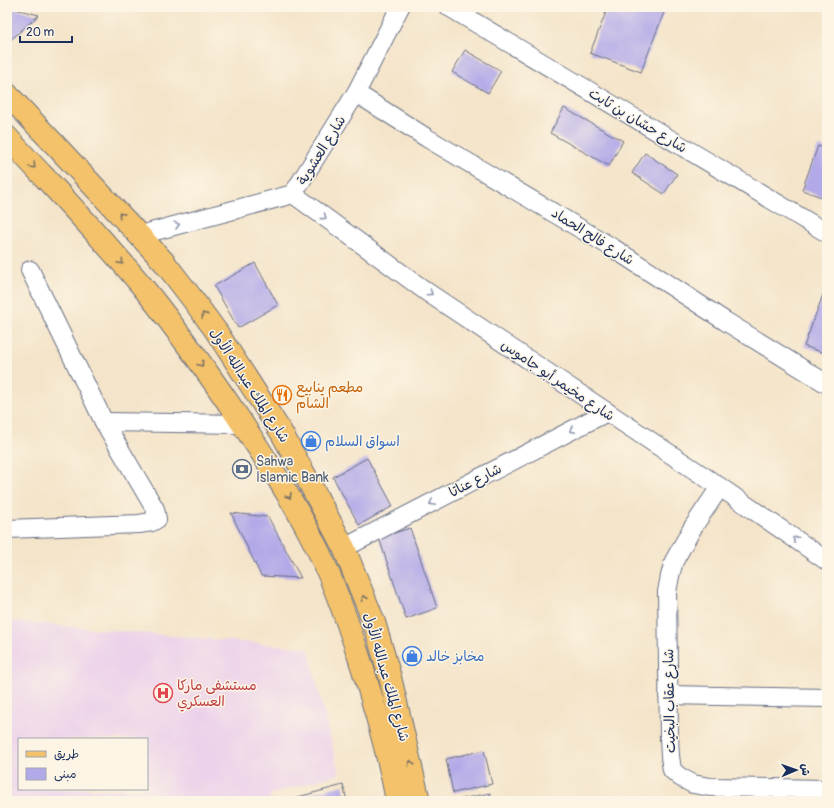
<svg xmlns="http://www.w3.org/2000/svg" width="834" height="808" font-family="Pangolin,'Playpen Sans Arabic',sans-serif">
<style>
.built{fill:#ecd1ea;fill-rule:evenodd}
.building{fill:#b2a9e8}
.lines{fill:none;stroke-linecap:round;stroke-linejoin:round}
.minor-casing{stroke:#676e83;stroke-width:20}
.major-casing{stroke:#676e83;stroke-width:24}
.minor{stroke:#fff;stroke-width:18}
.major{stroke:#f3c26a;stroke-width:22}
.oneway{stroke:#7c7163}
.oneway2{stroke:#8d97ae}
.labels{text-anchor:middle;stroke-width:3;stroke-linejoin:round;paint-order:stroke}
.street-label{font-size:14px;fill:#1b2f5e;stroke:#fcf5e5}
.food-label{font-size:14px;fill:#c56008;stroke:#fcf5e5;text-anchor:start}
.shop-label{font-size:14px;fill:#366cbe;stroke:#fcf5e5;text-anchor:start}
.service-label{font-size:14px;fill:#4e5e75;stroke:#fcf5e5;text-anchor:start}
.health-label{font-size:14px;fill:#be3a42;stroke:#fcf5e5;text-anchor:start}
</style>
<rect width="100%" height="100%" fill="#fcf5e5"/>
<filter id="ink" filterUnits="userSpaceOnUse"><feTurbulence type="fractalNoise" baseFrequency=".025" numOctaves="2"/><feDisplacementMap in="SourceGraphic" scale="8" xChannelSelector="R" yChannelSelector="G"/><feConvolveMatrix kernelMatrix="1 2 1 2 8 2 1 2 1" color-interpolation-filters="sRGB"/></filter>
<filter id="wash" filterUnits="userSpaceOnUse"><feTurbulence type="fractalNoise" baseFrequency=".012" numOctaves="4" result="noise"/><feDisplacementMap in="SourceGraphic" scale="16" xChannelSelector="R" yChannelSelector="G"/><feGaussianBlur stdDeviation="0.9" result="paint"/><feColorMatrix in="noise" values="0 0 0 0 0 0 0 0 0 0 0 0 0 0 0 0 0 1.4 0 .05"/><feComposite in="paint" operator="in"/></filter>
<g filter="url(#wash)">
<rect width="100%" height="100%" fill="#f4e4c9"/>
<!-- built -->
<path class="built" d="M7 621 308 648 339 774 270 794 271 801H7ZM19 739H147V789H19Z"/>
<g id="blocks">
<!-- building -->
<g class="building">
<path d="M7 7 39 15 7 43Z"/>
<path d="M608 7H666L641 72 590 53Z"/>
<path d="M465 50 501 71 488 93 452 72Z"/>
<path d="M564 108 623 141 609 166 550 133Z"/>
<path d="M818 146 827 149V199L802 190Z"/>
<path d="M645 153 677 174 664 194 632 173Z"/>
<path d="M255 263 278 305 238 328 214 286Z"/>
<path d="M827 284V354L804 346Z"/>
<path d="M367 458 393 506 359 525 333 477Z"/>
<path d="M231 513 268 517 301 578 261 576Z"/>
<path d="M410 528 437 608 406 619 379 538Z"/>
<path d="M484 750 492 784 453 793 446 759Z"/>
<path d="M343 785 347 801H283Z"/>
<path d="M490 793 492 801H457V800Z"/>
</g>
</g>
</g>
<g filter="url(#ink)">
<use href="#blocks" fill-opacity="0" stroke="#676e83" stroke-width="1"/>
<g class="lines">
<!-- minor casing -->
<g class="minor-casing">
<g id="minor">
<path d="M449 7 827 233"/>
<path d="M356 93 427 138 613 248 725 321 827 384"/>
<path d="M293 194 427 292 607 412 720 487 827 561"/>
<path d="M140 235 293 194 356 93 400 7"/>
<path d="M104 422 243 424"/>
<path d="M720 487 693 527 674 561 670 576 667 592 669 737 670 756 672 770 680 777 693 784 710 787 827 789"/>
<path d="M7 529 139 524 152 522 157 519 155 509 104 422 30 270"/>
<path d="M344 548 607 412"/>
<path d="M668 695 827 698"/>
</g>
</g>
<!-- major casing -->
<g class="major-casing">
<g id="major">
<path d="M7 94 59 149 164 262 191 297 216 331 281 432 310 484 344 548 374 622 390 677 419 801"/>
<path d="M7 137C52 186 99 234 142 286 184 338 222 392 259 449 278 478 297 508 313 540 332 577 346 617 359 657 374 704 388 752 397 801"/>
</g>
</g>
<!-- minor -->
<use href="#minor" class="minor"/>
<!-- major -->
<use href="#major" class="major"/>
</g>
<!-- one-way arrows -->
<defs><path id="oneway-chevron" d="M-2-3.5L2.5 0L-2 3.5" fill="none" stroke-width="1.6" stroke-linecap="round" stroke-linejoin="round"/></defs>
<g class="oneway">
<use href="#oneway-chevron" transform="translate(33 166) rotate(47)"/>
<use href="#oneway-chevron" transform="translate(121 215) rotate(-133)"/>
<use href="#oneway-chevron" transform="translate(121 262) rotate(49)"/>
<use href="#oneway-chevron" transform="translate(204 315) rotate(-125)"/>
<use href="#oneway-chevron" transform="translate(201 364) rotate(54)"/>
<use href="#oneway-chevron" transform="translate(289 496) rotate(58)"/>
<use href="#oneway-chevron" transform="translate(364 598) rotate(-112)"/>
<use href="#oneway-chevron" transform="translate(411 763) rotate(-104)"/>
</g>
<g class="oneway2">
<use href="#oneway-chevron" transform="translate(324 217) rotate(36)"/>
<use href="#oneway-chevron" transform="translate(177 225) rotate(-15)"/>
<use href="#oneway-chevron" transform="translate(430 293) rotate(34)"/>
<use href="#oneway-chevron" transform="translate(572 430) rotate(153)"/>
<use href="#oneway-chevron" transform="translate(432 503) rotate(153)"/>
<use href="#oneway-chevron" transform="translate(795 539) rotate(-145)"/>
</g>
</g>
<!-- icons -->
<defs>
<g id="restaurant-ring" transform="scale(1)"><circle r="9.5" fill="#fcf5e5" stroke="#e8710a" stroke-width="1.5"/><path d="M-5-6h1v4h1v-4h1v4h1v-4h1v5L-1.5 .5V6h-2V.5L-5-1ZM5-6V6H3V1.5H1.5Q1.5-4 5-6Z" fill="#e8710a"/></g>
<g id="shop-ring" transform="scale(1)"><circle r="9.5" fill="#fcf5e5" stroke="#3f7fe0" stroke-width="1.5"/><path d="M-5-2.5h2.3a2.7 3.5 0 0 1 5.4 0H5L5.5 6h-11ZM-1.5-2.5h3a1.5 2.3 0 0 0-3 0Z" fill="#3f7fe0"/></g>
<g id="bank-ring" transform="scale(1)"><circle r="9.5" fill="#fcf5e5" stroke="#5c6f8a" stroke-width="1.5"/><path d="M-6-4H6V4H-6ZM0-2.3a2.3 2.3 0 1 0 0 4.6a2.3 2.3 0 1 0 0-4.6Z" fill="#5c6f8a"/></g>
<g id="hospital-ring" transform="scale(1)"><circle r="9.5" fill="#fcf5e5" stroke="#e0444e" stroke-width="1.5"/><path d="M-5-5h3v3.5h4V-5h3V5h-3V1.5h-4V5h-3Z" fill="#e0444e"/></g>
</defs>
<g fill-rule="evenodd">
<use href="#restaurant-ring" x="282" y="395"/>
<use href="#shop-ring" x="311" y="441"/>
<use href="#bank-ring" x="242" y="469"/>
<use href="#shop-ring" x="412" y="656"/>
<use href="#hospital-ring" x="163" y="693"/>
</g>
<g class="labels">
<!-- street labels -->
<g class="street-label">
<text transform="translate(638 120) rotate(31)" y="5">شارع حسّان بن ثابت</text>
<text transform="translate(321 150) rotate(-58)" y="5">شارع العشوية</text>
<text transform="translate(593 236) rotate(32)" y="5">شارع فالح الحماد</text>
<text transform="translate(558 380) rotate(34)" y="5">شارع مخيمر أبو جاموس</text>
<text transform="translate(250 385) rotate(57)" y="5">شارع الملك عبدالله الأول</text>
<text transform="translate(475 480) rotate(-27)" y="5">شارع عناتا</text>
<text transform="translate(387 677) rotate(74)" y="5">شارع الملك عبدالله الأول</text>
<text transform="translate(669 701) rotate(-91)" y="5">شارع عقاب البخيت</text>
</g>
<!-- food labels -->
<g class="food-label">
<text x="296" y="392">مطعم ينابيع<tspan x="296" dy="16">الشام</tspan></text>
</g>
<!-- shop labels -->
<g class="shop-label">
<text x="325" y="446">اسواق السلام</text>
<text x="426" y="661">مخابز خالد</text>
</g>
<!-- service labels -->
<g class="service-label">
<text x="256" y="466">Sahwa<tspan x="256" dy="16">Islamic Bank</tspan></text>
</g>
<!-- health labels -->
<g class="health-label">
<text x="177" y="690">مستشفى ماركا<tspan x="177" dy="16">العسكري</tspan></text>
</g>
</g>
<!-- margin -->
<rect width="834" height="808" fill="none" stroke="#fcf5e5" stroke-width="24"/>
<!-- legend -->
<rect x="18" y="738" width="130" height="52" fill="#fcf5e5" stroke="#a2a6af"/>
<rect x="26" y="751" width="20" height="6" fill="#f3c26a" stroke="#a2a6af"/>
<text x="54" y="758" font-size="12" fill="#1b2f5e">طريق</text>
<rect x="26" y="768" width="20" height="12" fill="#b2a9e8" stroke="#a2a6af"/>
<text x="54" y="778" font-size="12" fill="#1b2f5e">مبنى</text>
<!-- north arrow -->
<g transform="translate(796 770) rotate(88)" stroke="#fcf5e5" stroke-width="3" paint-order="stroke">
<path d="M0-3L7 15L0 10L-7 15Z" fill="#1b2f5e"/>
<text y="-6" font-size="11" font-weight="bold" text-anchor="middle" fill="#1b2f5e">ش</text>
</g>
<!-- scale -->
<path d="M20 36v6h52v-6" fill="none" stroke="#1b2f5e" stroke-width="2"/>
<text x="26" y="36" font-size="12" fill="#1b2f5e" stroke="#fcf5e5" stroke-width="3" paint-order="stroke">20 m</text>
</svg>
